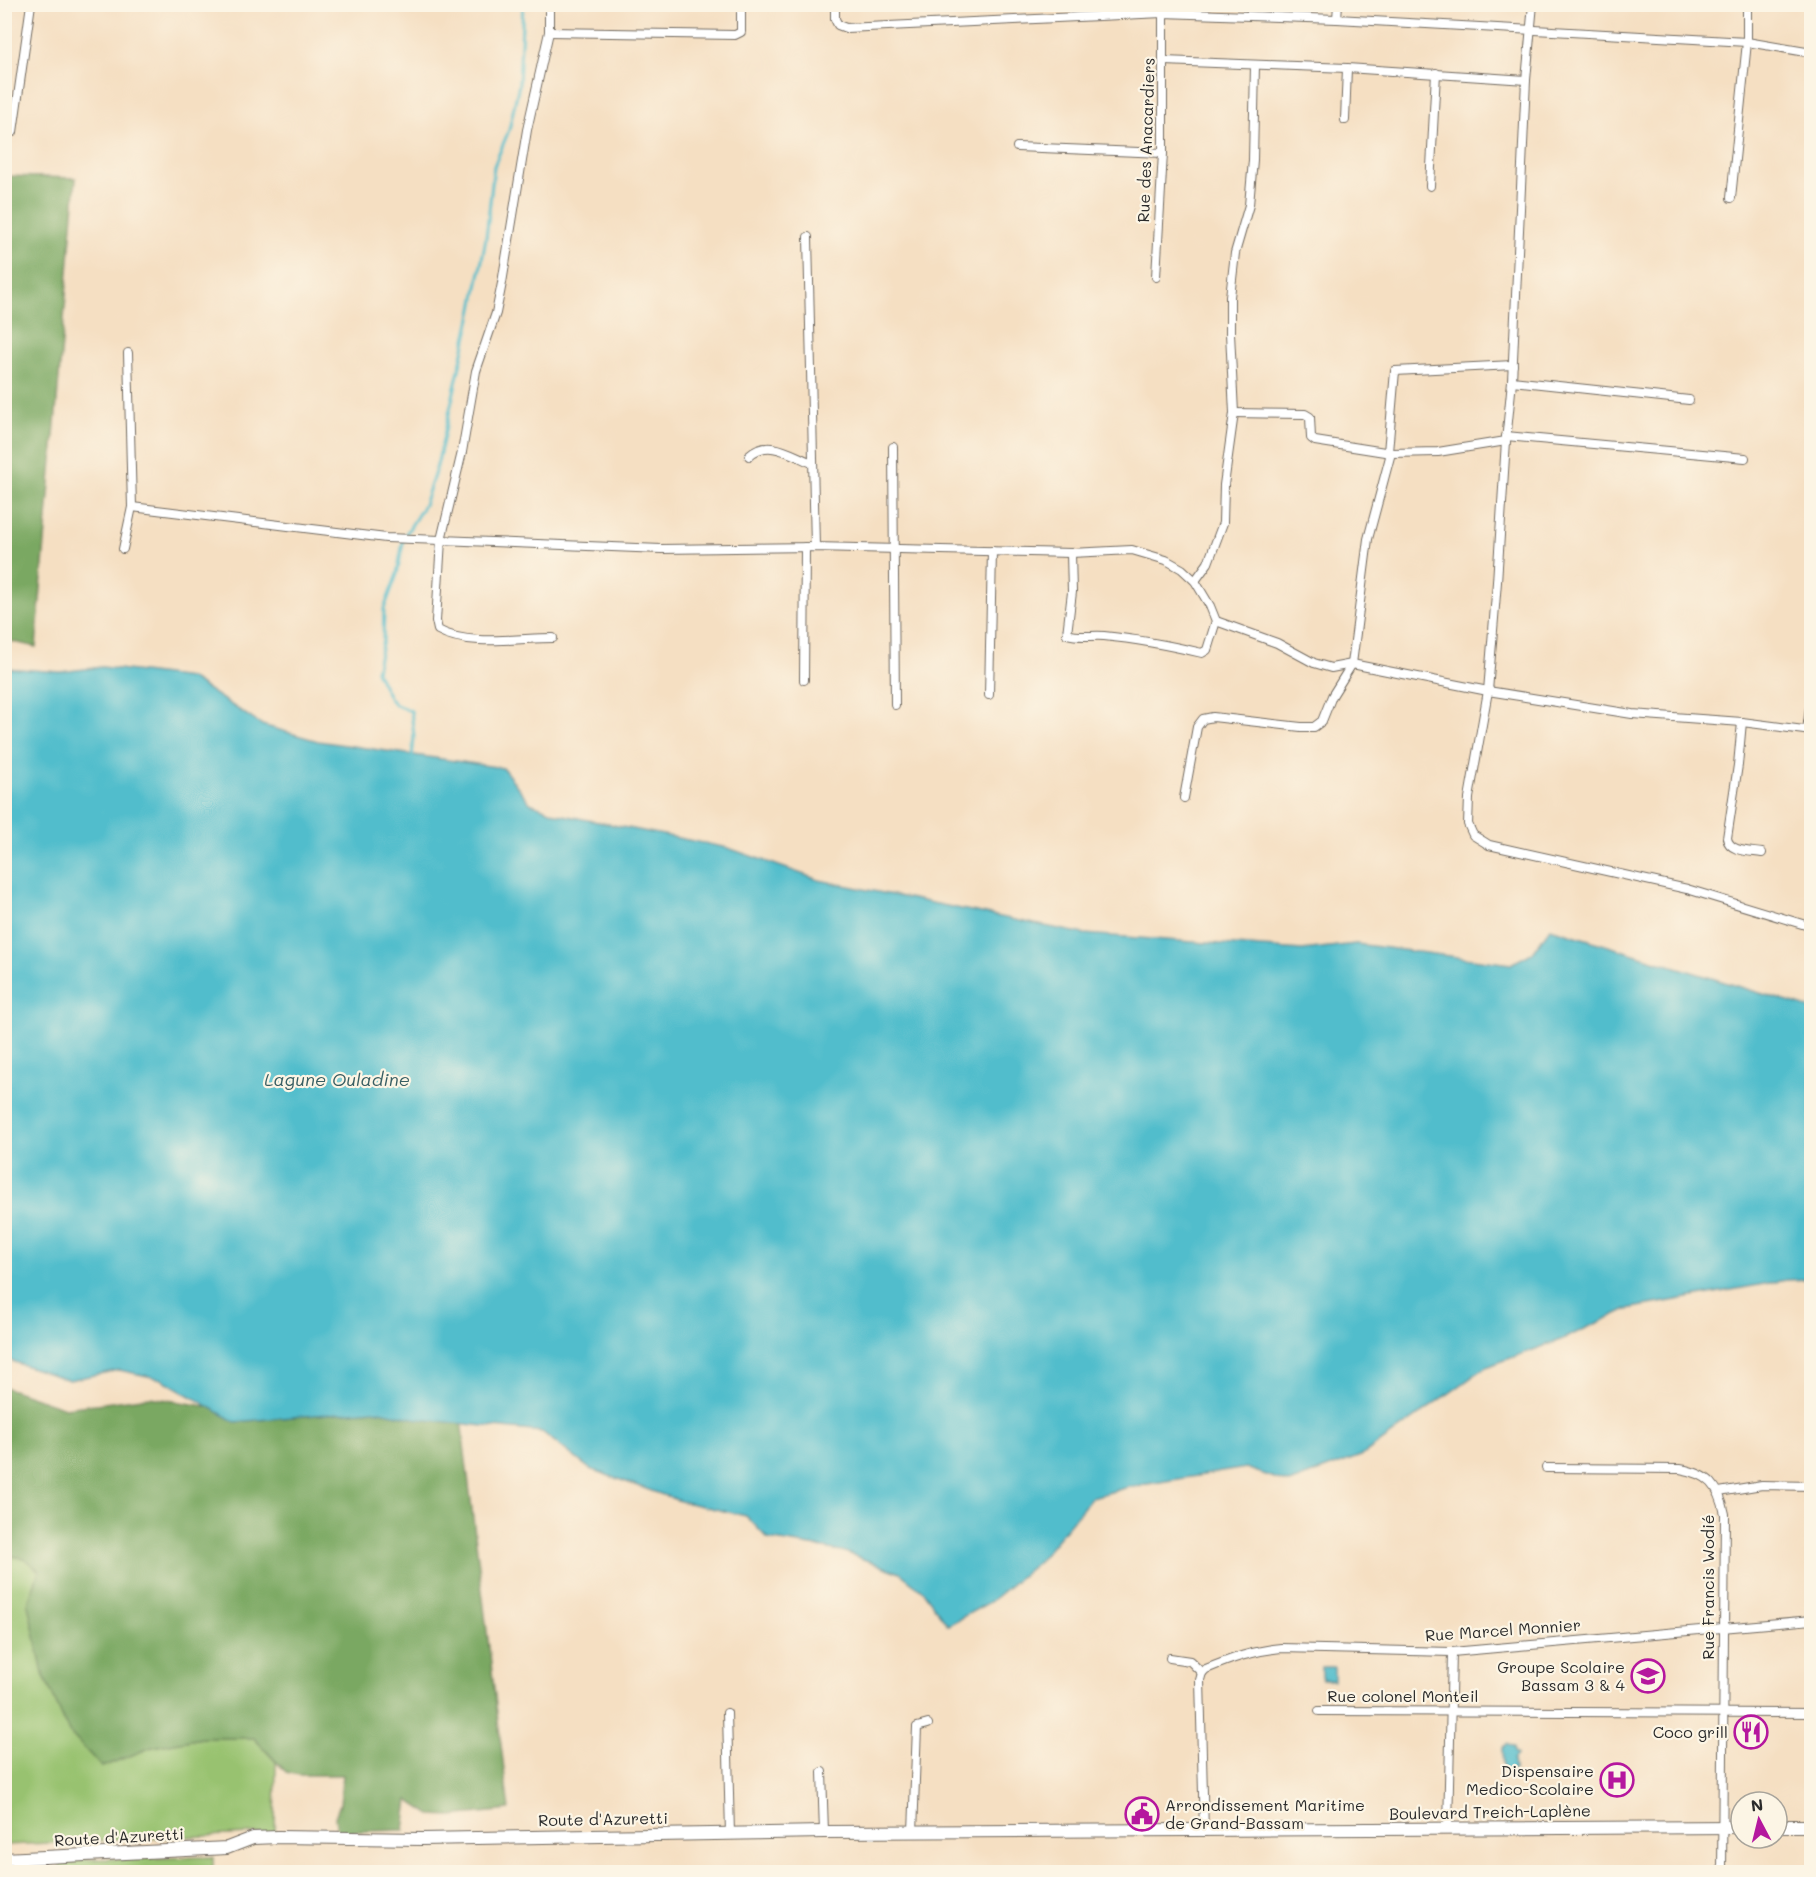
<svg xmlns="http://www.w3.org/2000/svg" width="1816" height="1877" font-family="Mali,sans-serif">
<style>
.green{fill:#98c26f;stroke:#62764d;stroke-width:1.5}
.forest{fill:#7aa862;stroke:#526a46;stroke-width:1.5}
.water{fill:#51bdcc;stroke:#3e747c;stroke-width:1.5}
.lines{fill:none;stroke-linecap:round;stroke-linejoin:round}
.stream{stroke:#51bdcc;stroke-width:3}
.street-casing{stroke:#726a60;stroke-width:10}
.secondary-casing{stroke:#726a60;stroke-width:14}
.street{stroke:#fff;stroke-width:8}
.secondary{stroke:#fff;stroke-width:12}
.labels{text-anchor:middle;stroke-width:4.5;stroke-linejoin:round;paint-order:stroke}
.street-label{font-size:16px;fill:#2b2b2b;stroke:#fcf5e5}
.poi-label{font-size:16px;fill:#2b2b2b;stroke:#fcf5e5;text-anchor:end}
.water-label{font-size:18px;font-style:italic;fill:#385e63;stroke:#fcf5e5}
</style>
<rect width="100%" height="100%" fill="#fcf5e5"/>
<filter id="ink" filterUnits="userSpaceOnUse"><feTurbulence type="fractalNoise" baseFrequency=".0167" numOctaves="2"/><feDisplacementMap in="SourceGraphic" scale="12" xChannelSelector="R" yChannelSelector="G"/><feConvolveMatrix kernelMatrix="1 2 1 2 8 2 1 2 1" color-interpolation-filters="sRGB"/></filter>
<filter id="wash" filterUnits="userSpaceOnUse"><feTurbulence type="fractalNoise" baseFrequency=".008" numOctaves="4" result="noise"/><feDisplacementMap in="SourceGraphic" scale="24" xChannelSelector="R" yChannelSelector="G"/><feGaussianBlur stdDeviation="1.35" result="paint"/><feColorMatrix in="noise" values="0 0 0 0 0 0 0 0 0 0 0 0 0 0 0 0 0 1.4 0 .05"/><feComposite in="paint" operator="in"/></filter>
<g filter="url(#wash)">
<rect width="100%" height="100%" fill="#f5dfc2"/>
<!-- green -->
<g class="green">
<path d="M4 1555 24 1558 39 1571 28 1604 69 1731 102 1766 152 1747 202 1738H254L276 1762 275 1833 5 1845Z"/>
<path d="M213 1857V1872H59V1860Z"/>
</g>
<!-- forest -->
<g class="forest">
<path d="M5 176 76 178 36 647 5 640Z"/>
<path d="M4 1387 65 1408 150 1397 211 1407 235 1422 374 1410 418 1419 460 1412 509 1810 451 1816 431 1815 408 1800 404 1830 337 1832 335 1817 340 1804 343 1775H299L286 1772 254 1738H202L152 1747 102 1767 69 1732 43 1674 28 1604 39 1571 24 1558 5 1555Z"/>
</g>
<!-- water -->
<g class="water">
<path d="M102 667 190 678 262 725 318 741 503 768 530 803 558 814 728 848 819 880 1084 934 1302 950 1356 944 1511 964 1532 953 1550 928 1811 1009V1279L1786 1280 1627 1309 1563 1339 1486 1367 1363 1455 1289 1483 1246 1468 1129 1487 1092 1497 1038 1562 990 1602 948 1625 923 1591 900 1573 842 1551 768 1539 746 1516 680 1501 590 1469 542 1432 418 1419 374 1410 235 1422 162 1379 119 1370 69 1380 5 1359V668L60 672Z"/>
<rect x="1322" y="1667" width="12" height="13"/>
<path d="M1507 1744 1514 1748V1752L1517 1755 1513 1759 1514 1770H1503L1502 1748Z"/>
</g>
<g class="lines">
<!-- stream -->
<path class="stream" d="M412 758 414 736 411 711 396 705 390 699 376 671 383 640 384 609 397 574 404 537 424 505 437 466 473 309 486 238 494 166 509 130 519 84 523 4"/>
</g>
</g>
<g filter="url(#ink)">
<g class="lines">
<!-- street casing -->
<g class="street-casing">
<g id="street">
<path d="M549 4V32L527 130 502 283 496 313 476 371 462 452 441 540 436 621 438 630C468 647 519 638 553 638"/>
<path d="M835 4V19L838 25 846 28 1163 13 1337 19 1747 42 1812 53"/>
<path d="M1533 4 1526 80 1512 381 1506 441 1497 582 1488 691 1469 798 1468 824 1473 835 1489 845 1687 889 1812 927"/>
<path d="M1337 19 1338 4"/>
<path d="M549 32 735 35 741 32V4"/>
<path d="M1164 61 1347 68 1526 80"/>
<path d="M1345 120 1347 68"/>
<path d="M13 132 31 4"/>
<path d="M1017 147 1163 153"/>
<path d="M1430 186 1436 73"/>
<path d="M1731 198 1747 42V4"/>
<path d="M808 237 815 547"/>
<path d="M1156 277 1163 153V4"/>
<path d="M1512 381 1689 400"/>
<path d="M1234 413 1305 414 1310 417 1311 438 1315 441 1391 453 1438 452 1506 441"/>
<path d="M1506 436 1745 458"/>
<path d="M893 447 895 705"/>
<path d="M1388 452 1395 371 1513 365"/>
<path d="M749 456C768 438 790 454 812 463"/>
<path d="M132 507 386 538 441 540 661 549 815 547 1071 553 1132 550 1166 560 1182 569 1195 581 1210 606 1216 621 1277 643 1314 663 1331 668 1352 664 1488 691 1632 714 1742 722 1812 731"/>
<path d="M123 549 132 507 128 353"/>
<path d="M1071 553 1072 592 1067 634C1080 638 1091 635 1104 636 1135 639 1172 646 1202 653L1207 650 1216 621"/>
<path d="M1195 581 1208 563 1223 523 1224 485 1234 413 1230 333V297L1235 253 1249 205 1253 160 1255 65"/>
<path d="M804 680 805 547"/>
<path d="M989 695 992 551"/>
<path d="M1742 722 1738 765 1727 838C1729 852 1749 851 1762 853"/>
<path d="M1807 731 1812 691"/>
<path d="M1184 798 1197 727 1203 719 1213 717 1301 727H1314L1322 721 1332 696 1352 664 1368 539 1391 453"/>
<path d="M1546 1468 1680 1469C1710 1474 1719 1486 1725 1514L1722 1872"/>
<path d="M1719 1492 1762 1485 1812 1486"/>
<path d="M1170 1658 1190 1661 1202 1673"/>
<path d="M1202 1673 1206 1669C1233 1658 1252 1651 1281 1648L1452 1652 1812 1620"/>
<path d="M1202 1673 1200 1680 1204 1832"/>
<path d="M1319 1711 1812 1713"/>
<path d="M727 1713 730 1834"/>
<path d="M822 1772 824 1832"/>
<path d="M1448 1828 1452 1652"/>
<path d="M913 1832 917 1727 928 1724"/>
</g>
</g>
<!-- secondary casing -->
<g class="secondary-casing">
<g id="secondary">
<path d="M1777 1826H1812"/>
<path d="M4 1859 227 1848 253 1838 278 1837 422 1839 824 1832 1741 1827"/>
</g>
</g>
<!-- street -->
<use href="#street" class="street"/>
<!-- secondary -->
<use href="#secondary" class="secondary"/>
</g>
</g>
<!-- icons -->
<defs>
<g id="school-ring" transform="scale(1.725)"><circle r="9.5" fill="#fcf5e5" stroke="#b5179e" stroke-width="1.5"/><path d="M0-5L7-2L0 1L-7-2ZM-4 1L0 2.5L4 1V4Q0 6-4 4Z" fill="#b5179e"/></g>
<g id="restaurant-ring" transform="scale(1.725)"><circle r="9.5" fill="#fcf5e5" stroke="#b5179e" stroke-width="1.5"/><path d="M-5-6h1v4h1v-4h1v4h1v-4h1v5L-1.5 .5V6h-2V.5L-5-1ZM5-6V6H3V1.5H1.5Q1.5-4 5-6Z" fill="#b5179e"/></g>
<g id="hospital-ring" transform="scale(1.725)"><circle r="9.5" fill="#fcf5e5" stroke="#b5179e" stroke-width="1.5"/><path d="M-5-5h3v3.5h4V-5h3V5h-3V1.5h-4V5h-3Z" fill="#b5179e"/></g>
<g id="civic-ring" transform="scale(1.725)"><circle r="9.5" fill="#fcf5e5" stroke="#b5179e" stroke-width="1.5"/><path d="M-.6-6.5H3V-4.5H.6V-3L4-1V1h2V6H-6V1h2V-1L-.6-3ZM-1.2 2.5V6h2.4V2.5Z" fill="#b5179e"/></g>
</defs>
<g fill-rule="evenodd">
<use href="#school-ring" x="1648" y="1676"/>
<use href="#restaurant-ring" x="1751" y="1732"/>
<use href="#hospital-ring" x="1617" y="1780"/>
<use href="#civic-ring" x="1142" y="1814"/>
</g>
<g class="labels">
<!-- street labels -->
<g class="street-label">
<text transform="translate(1146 140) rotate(-88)" y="6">Rue des Anacardiers</text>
<text transform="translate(1708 1587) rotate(-90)" y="6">Rue Francis Wodié</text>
<text transform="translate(1503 1630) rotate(-4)" y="6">Rue Marcel Monnier</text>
<text x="1403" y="1702">Rue colonel Monteil</text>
<text transform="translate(1490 1812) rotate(-1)" y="6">Boulevard Treich-Laplène</text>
<text transform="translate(603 1819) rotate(-1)" y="6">Route d'Azuretti</text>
<text transform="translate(119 1837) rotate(-3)" y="6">Route d'Azuretti</text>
</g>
<!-- poi labels -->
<g class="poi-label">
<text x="1625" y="1673">Groupe Scolaire<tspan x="1625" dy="18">Bassam 3 &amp; 4</tspan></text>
<text x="1728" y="1738">Coco grill</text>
<text x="1594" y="1777">Dispensaire<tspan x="1594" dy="18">Medico-Scolaire</tspan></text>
<text x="1165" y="1811" text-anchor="start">Arrondissement Maritime<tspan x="1165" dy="18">de Grand-Bassam</tspan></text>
</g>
<!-- water labels -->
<g class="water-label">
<text x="337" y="1086">Lagune Ouladine</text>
</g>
</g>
<!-- margin -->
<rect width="1816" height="1877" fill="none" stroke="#fcf5e5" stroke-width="24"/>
<!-- north arrow -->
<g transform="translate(1759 1820) rotate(353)"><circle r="28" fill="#fcf5e5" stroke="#a8a49b" stroke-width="1.5"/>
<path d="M0-4.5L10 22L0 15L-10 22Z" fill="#b5179e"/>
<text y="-9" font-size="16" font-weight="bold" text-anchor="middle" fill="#2b2b2b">N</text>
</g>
</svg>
